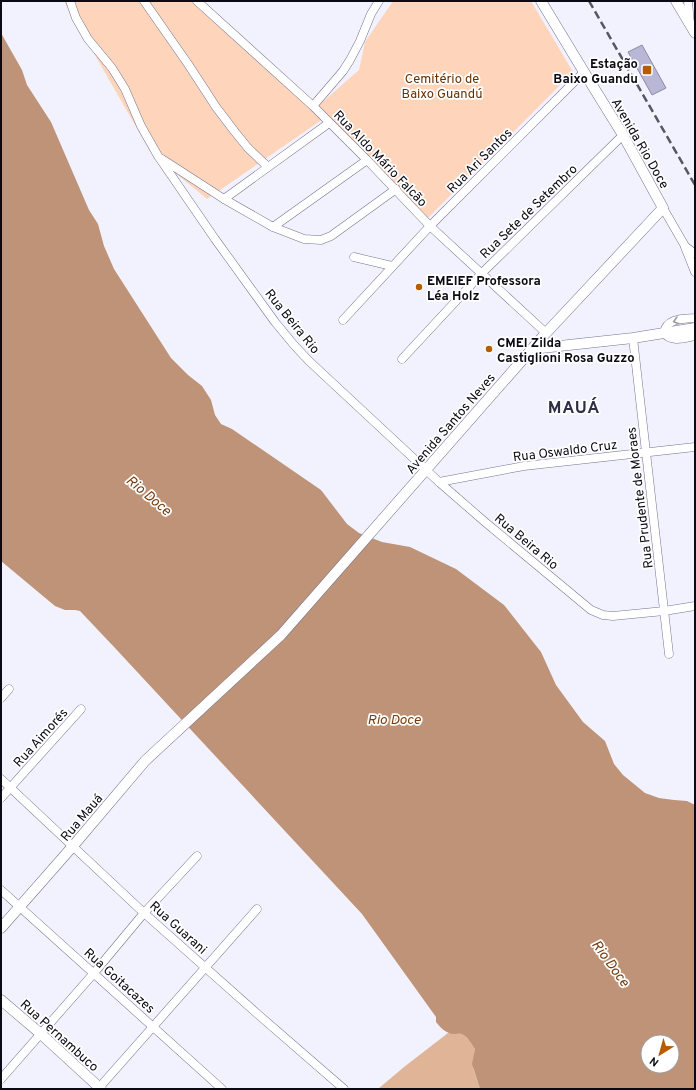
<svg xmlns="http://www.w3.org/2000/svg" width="696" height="1090" font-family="Overpass,sans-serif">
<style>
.green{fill:#fed4ba}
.forest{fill:#e0b497}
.water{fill:#be9377;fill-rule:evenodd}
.building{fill:#b8b7d6;stroke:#8b89a7}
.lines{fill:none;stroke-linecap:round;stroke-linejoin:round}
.minor-casing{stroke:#757390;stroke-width:9}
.tertiary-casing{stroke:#757390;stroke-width:11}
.minor{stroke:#fff;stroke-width:8}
.tertiary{stroke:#fff;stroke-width:10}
.rail{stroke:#575661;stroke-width:2.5;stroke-dasharray:8 4;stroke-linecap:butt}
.oneway{stroke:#9d9da1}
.poi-dot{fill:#b85c00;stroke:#fff;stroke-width:1.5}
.labels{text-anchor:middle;stroke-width:3.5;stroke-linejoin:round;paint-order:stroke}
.poi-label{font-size:13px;font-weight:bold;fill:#0b0a14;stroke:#fff;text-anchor:start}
.park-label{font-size:13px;fill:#663000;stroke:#fff}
.street-label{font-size:13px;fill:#0b0a14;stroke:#fff}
.water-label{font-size:14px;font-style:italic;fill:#743d10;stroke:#fff}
.district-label{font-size:17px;font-weight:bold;letter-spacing:1px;fill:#302d46;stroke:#fff}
</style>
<rect width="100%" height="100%" fill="#f2f2ff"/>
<!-- green -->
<path class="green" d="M64 1H193L318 111 319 105 359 70 365 42 393 1H531L573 72 428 218 334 131 323 119 207 199 151 153Z"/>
<!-- forest -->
<path class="forest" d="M448 1033C452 1033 458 1032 461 1034 468 1036 471 1044 475 1049L473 1068 480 1089H378L404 1067Z"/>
<!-- water -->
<path class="water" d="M1 33 22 70 27 85 51 122 89 210 98 224 104 246 114 269 171 358 188 375 202 386 211 400 215 415 221 424 232 429 321 490 347 524 359 533 382 542 410 547 456 569 504 605 541 652 556 685 583 722 605 741 614 764 623 775 645 793 659 798 674 800 687 801 695 805V1089H480L472 1064 475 1049C471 1044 468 1036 461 1034 458 1033 458 1034 455 1034 446 1034 441 1028 436 1022V1017L362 914 115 648 80 611 75 610H65L55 606 1 561ZM648 1042H672V1066H648Z"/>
<!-- building -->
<path class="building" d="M642 45 666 88 652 95 628 52Z"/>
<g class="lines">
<!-- minor casing -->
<g class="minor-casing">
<g id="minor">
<path d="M70 1 76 18 88 39 112 68 125 89 141 126 158 156 215 239 275 322 294 345 309 361 439 482 485 522 591 610 603 615 613 616 664 611 695 606"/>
<path d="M144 1 188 64 216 107 235 132 248 148 268 167"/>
<path d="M197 1 313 106 367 160 430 226 546 333"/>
<path d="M688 1 690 24"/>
<path d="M313 106 343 71 350 60 360 41 371 14 379 1"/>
<path d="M162 159 224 199 273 227 304 239 321 240 331 236 396 189"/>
<path d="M224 199 329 123"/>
<path d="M663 208 685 246 695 254"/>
<path d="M273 227 367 160"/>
<path d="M685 247 695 272"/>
<path d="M354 257 392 266"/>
<path d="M695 318C683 319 666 318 664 333 671 343 685 338 695 336"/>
<path d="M343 320 430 226 584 72"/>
<path d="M633 338 669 654"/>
<path d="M402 359 482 273 623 135"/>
<path d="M439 482 524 466 695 447"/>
<path d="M1 698 9 689"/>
<path d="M1 779 144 913 261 1017 344 1089"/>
<path d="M1 798 81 709"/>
<path d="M1 890 222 1089"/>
<path d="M1 1079 94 973 144 913 197 856"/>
<path d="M98 1089 257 909"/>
</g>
</g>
<!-- tertiary casing -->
<g class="tertiary-casing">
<g id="tertiary">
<path d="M676 1 695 33"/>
<path d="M532 349 633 338 695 328"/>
<path d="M1 928 73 846 145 761 281 635 546 333 663 208 623 135 584 72 541 1"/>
<path d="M1 1000 41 1034 101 1089"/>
</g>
</g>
<!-- minor -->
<use href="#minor" class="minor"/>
<!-- tertiary -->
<use href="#tertiary" class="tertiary"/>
<!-- rail -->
<path class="rail" d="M589 1 695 185"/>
</g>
<!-- one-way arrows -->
<defs><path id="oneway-chevron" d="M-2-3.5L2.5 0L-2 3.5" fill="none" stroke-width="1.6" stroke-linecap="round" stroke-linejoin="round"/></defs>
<use class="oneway" href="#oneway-chevron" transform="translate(676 321) rotate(164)"/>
<!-- markers -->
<g class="poi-dot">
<rect x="642" y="65" width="10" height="10" rx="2"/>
<circle cx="419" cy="287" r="4"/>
<circle cx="489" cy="349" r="4"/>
</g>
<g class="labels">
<!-- poi labels -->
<g class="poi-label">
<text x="638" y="68" text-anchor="end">Estação<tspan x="638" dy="15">Baixo Guandu</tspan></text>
<text x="427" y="285">EMEIEF Professora<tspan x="427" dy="15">Léa Holz</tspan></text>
<text x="497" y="347">CMEI Zilda<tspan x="497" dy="15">Castiglioni Rosa Guzzo</tspan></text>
</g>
<!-- park labels -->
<g class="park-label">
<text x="442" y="83">Cemitério de<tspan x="442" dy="15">Baixo Guandú</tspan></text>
</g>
<!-- street labels -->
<g class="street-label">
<text transform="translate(641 143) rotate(60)" y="5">Avenida Rio Doce</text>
<text transform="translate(381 158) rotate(46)" y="5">Rua Aldo Mário Falcão</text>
<text transform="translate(479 160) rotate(-45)" y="5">Rua Ari Santos</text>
<text transform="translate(528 211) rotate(-44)" y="5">Rua Sete de Setembro</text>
<text transform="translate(293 321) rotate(51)" y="5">Rua Beira Rio</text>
<text transform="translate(450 423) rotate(-49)" y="5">Avenida Santos Neves</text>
<text transform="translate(565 450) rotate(-7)" y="5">Rua Oswaldo Cruz</text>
<text transform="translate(639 498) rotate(-97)" y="5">Rua Prudente de Moraes</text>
<text transform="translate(527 541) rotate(40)" y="5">Rua Beira Rio</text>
<text transform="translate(40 737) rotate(-48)" y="5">Rua Aimorés</text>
<text transform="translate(81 817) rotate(-50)" y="5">Rua Mauá</text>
<text transform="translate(179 927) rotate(42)" y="5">Rua Guarani</text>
<text transform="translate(120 980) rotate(42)" y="5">Rua Goitacazes</text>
<text transform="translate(60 1035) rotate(42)" y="5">Rua Pernambuco</text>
</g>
<!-- water labels -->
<g class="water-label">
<text transform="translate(149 495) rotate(40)" y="5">Rio Doce</text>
<text x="394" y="724">Rio Doce</text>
<text transform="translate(611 963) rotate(54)" y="5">Rio Doce</text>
</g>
<!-- district labels -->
<g class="district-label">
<text x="574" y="413">MAUÁ</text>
</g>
</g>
<!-- border -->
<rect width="696" height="1090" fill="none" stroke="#0b0a14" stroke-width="4"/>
<!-- north arrow -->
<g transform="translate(660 1054) rotate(217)"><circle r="19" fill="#ffffff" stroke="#9d9da1"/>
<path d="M0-3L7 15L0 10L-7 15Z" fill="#b85c00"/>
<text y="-6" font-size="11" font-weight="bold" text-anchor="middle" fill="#0b0a14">N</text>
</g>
</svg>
